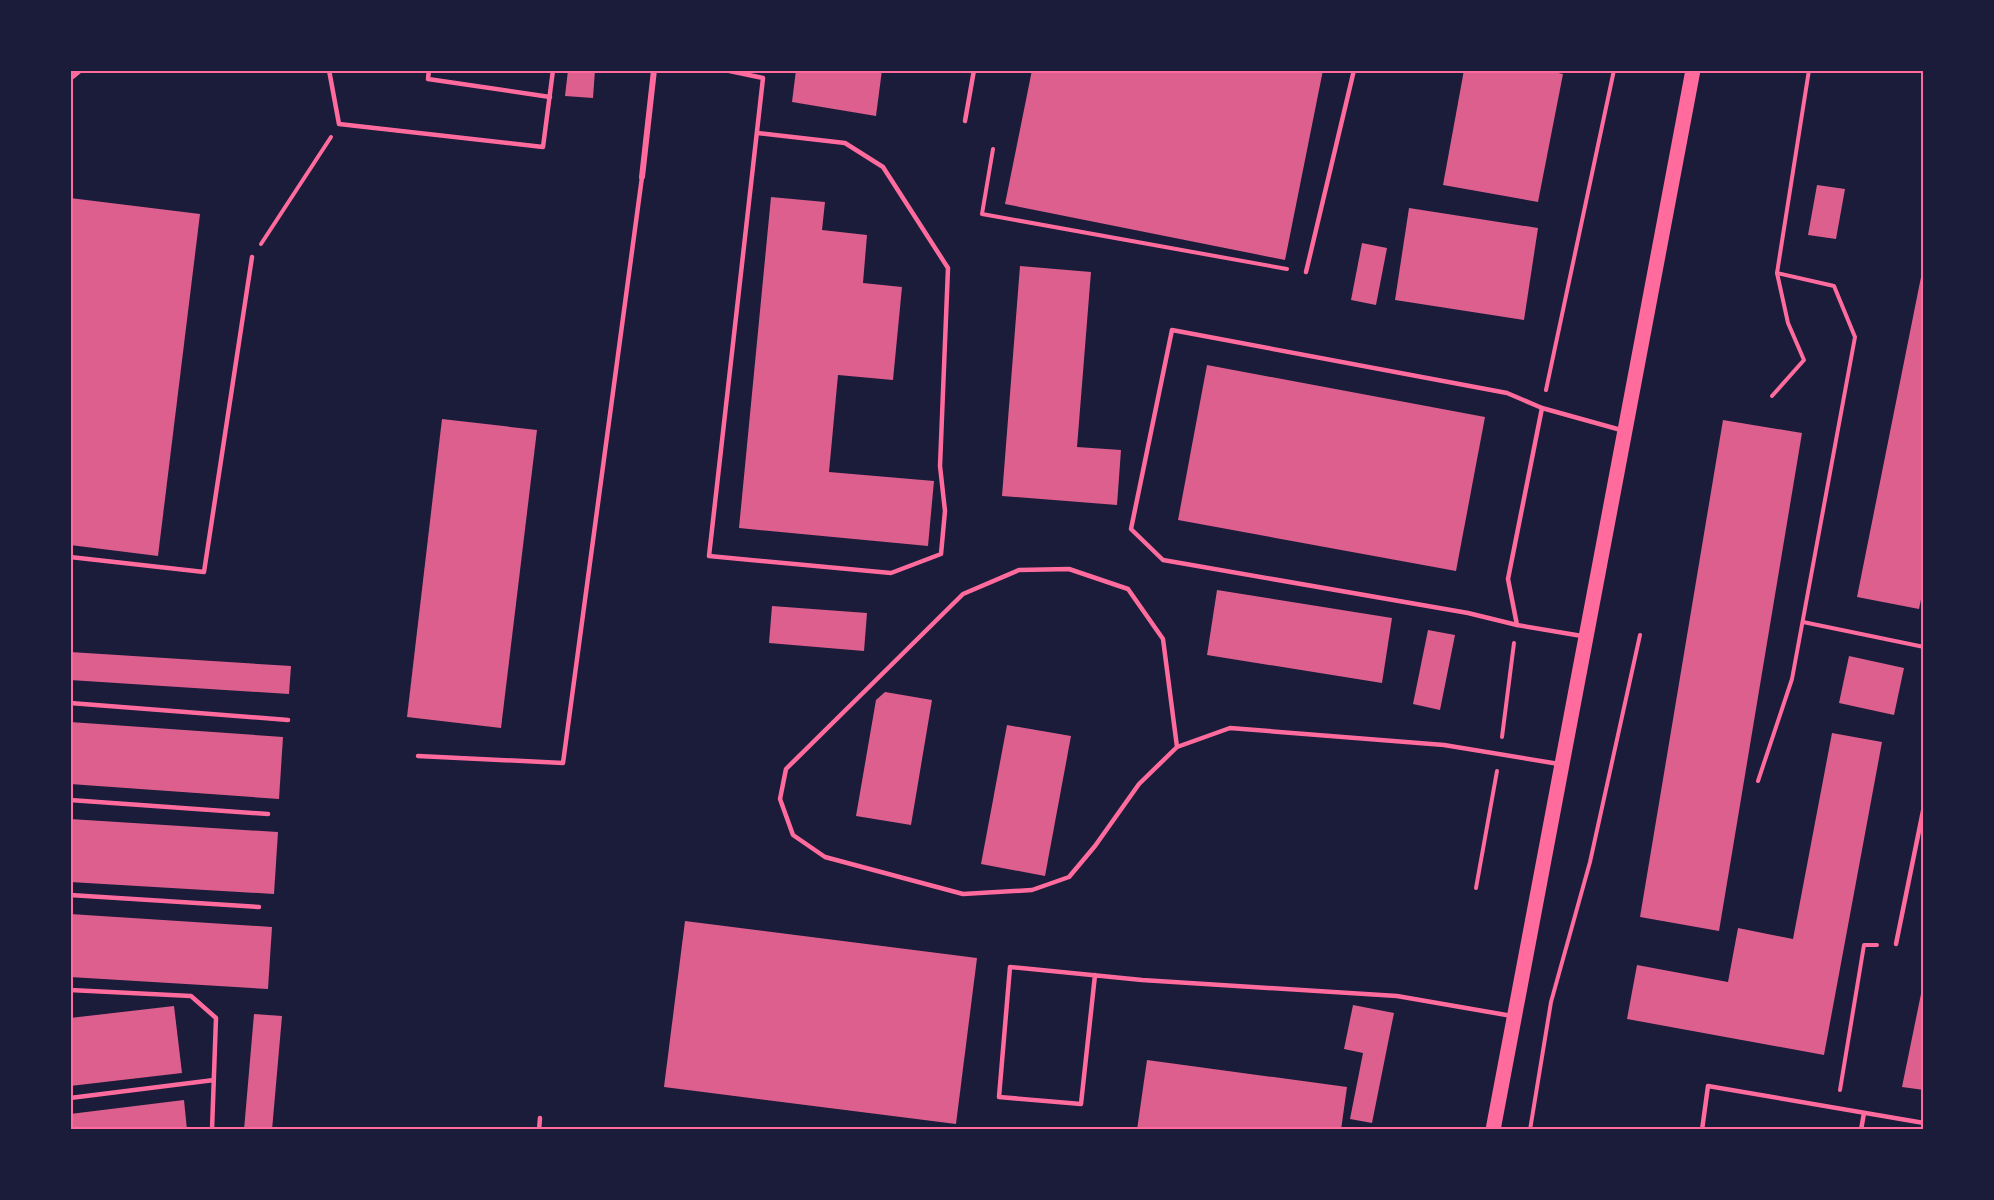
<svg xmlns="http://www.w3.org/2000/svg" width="1994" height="1200" font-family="'Roboto Condensed',sans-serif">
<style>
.building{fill:#dd5f8e}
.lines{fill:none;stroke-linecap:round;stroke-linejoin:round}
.path{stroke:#ff6b9d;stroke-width:4}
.service{stroke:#ff6b9d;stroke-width:4.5}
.minor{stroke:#ff6b9d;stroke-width:6}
.primary{stroke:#ff6b9d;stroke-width:15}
.neatline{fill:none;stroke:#ff6b9d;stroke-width:2}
</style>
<rect width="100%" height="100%" fill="#1b1b3a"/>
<!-- building -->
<g class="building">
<path d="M568 70H595L593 98 565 96Z"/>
<path d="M796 70H882L876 116 792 102Z"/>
<path d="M1032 70H1323L1285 260 1005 204Z"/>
<path d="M1464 70H1544L1563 74 1538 202 1443 185Z"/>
<path d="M1817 185 1845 189 1836 239 1808 235Z"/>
<path d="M771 197 825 202 822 230 867 235 863 283 902 287 893 380 838 375 829 472 934 481 928 546 739 528Z"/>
<path d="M70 198 200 214 158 556 70 545Z"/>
<path d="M1409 208 1538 228 1524 320 1395 300Z"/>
<path d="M1362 243 1387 248 1376 305 1351 300Z"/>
<path d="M1020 266 1091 272 1077 447 1121 450 1117 505 1002 496Z"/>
<path d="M1922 272 1924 585 1919 609 1857 597Z"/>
<path d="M1207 365 1485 417 1456 571 1178 520Z"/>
<path d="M442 419 537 430 501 728 407 717Z"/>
<path d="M1723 420 1802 433 1719 931 1640 917Z"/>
<path d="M1217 590 1392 618 1382 683 1207 655Z"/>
<path d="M772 606 867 613 864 651 769 643Z"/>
<path d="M1428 630 1455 635 1440 710 1413 704Z"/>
<path d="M70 652 291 666 289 694 70 680Z"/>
<path d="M1849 656 1904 668 1894 715 1839 703Z"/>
<path d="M885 692 932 700 911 825 856 816 876 700Z"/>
<path d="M70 722 283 737 279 799 70 784Z"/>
<path d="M1007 725 1071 736 1045 876 981 864Z"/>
<path d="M1832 733 1882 742 1824 1055 1627 1019 1637 965 1728 982 1738 928 1793 939Z"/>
<path d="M70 819 278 832 274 894 70 882Z"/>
<path d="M70 914 272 927 268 989 70 977Z"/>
<path d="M685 921 977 958 956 1124 664 1087Z"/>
<path d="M1922 989H1924V1090L1902 1087Z"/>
<path d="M1353 1005 1394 1013 1372 1123 1350 1119 1363 1053 1344 1049Z"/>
<path d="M174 1006 182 1073 70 1086V1018Z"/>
<path d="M254 1014 282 1016 272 1130H244Z"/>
<path d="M1147 1060 1347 1087 1341 1130H1137Z"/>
<path d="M184 1100 187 1130H70V1114Z"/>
</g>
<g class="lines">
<!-- path -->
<g class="path">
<path d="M993 149 982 214 1287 269"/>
<path d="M261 244 331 137"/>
<path d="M1546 390 1614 70"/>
<path d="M1772 396 1804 360 1788 323 1777 273 1809 70"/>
<path d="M1803 622 1924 647"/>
<path d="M1502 737 1514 643"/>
<path d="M1758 781 1792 679 1855 337 1834 286 1777 273"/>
<path d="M1476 888 1497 771"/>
<path d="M1840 1090 1864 945H1877"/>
<path d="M1530 1130 1551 1002 1590 862 1640 635"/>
</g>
<!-- service -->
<g class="service">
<path d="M329 70 339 124 543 147 553 70"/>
<path d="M429 70 428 79 550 97"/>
<path d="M725 70 763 78 709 556 891 573 941 554 945 511 940 466 948 268 883 167 845 143 757 133"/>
<path d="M1921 70 1924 71"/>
<path d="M70 79 81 70"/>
<path d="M965 121 974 70"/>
<path d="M1306 272 1354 70"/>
<path d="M70 557 204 572 252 257"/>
<path d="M1517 625 1508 579 1542 408"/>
<path d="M1582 636 1517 625 1468 613 1163 560 1131 529 1172 330 1507 393 1542 408 1621 430"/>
<path d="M70 703 288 720"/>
<path d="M1177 747 1163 639 1128 589 1069 569 1019 570 963 594 786 769 780 799 793 835 825 857 963 894 1032 890 1069 877 1095 846 1139 784 1177 747 1230 728 1444 745 1559 764"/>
<path d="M418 756 563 763 642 177"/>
<path d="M70 800 268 814"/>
<path d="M70 895 259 907"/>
<path d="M1896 944 1924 806"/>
<path d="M1095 975 1081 1104 999 1097 1010 967 1142 980 1397 996 1512 1016"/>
<path d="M70 990 191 996 216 1018 212 1130"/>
<path d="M70 1098 214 1080"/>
<path d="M539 1130 540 1118"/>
<path d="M1702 1130 1708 1086 1924 1123"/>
<path d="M1861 1130 1864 1113"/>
</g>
<!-- minor -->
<path class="minor" d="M642 177 654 70"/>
<!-- primary -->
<path class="primary" d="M1493 1130 1693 70"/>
</g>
<!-- border -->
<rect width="1994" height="1200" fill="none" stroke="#1b1b3a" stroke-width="144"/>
<rect x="72" y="72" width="1850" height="1056" class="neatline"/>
</svg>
